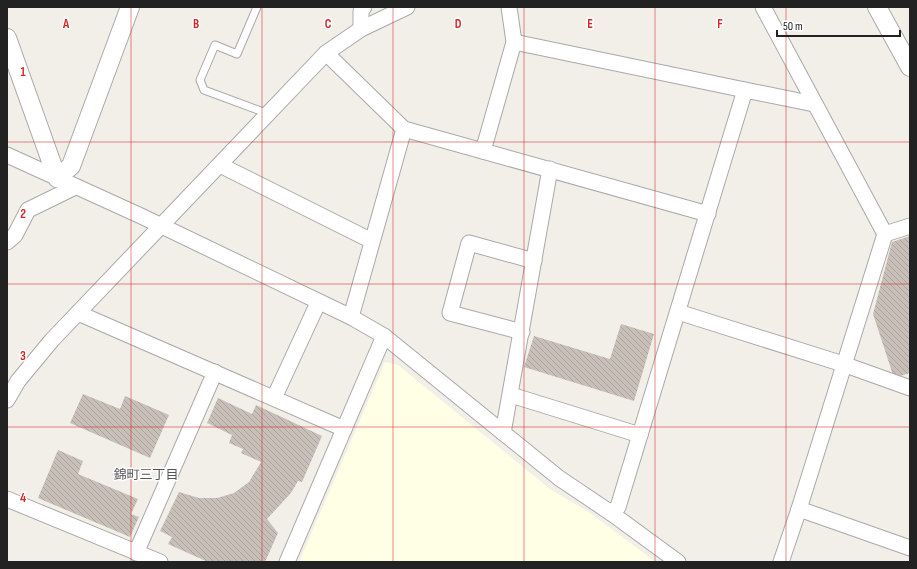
<svg xmlns="http://www.w3.org/2000/svg" width="917" height="569" font-family="'Sofia Sans Condensed','Noto Sans JP',sans-serif">
<style>
.education{fill:#ffffe5}
.building{fill:url(#building-back-hatch)}
.lines{fill:none;stroke-linecap:round;stroke-linejoin:round}
.service-casing{stroke:#a9a9a9;stroke-width:9}
.minor-casing{stroke:#a9a9a9;stroke-width:17}
.tertiary-casing{stroke:#a9a9a9;stroke-width:20}
.service{stroke:#fff;stroke-width:7}
.minor{stroke:#fff;stroke-width:15}
.tertiary{stroke:#fff;stroke-width:18}
.grid{fill:none;stroke:#d62828;stroke-width:1;stroke-opacity:0.55}
.labels{text-anchor:middle;stroke-width:3;stroke-linejoin:round;paint-order:stroke}
.neighbourhood-label{font-size:13px;fill:#555;stroke:#fff}
.grid-label{font-size:13px;text-anchor:middle;font-weight:bold;fill:#d62828;stroke:#fff;stroke-width:3;stroke-linejoin:round;paint-order:stroke}
</style>
<defs>
<pattern id="building-back-hatch" width="6" height="6" patternUnits="userSpaceOnUse"><rect width="6" height="6" fill="#c7bfb8"/><path d="M-1 5l2 2M0 0l6 6M5-1l2 2" fill="none" stroke="#aba49e"/></pattern>
</defs>
<rect width="100%" height="100%" fill="#f2efe9"/>
<!-- education -->
<path class="education" d="M385 362 398 365 550 489 590 513 656 562H299Z"/>
<!-- building -->
<g class="building">
<path d="M910 236V373L894 378 873 314 892 242Z"/>
<path d="M621 324 654 334 634 401 524 367 534 336 610 359Z"/>
<path d="M83 394 120 409 125 396 169 415 150 458 70 423Z"/>
<path d="M218 398 252 414 256 405 322 436 302 482 298 481 291 493 267 519 278 533 265 562H208L168 544 172 537 160 531 179 492 199 498H217L234 493 249 482 261 462 241 453 243 449 229 443 232 435 207 423Z"/>
<path d="M58 450 83 461 78 474 138 499 131 514 139 517 130 537 38 498Z"/>
</g>
<g class="lines">
<!-- service casing -->
<g class="service-casing">
<path id="service" d="M257 7 237 54 215 45 200 80 204 90 269 114"/>
</g>
<!-- minor casing -->
<g class="minor-casing">
<g id="minor">
<path d="M763 7 885 234"/>
<path d="M361 29V11L364 7"/>
<path d="M514 42 745 90"/>
<path d="M326 53 404 129 708 214"/>
<path d="M483 151 514 42 509 7"/>
<path d="M7 155 141 216 351 317 384 336 559 478 611 513 678 562"/>
<path d="M220 165 372 241"/>
<path d="M7 242 15 235 28 210 75 187"/>
<path d="M678 312 843 364 910 388"/>
<path d="M78 313 344 429"/>
<path d="M351 317 404 129"/>
<path d="M522 332 450 313 469 243 534 261"/>
<path d="M511 395 640 435"/>
<path d="M274 398 318 303"/>
<path d="M7 400 18 381 52 340 326 53 361 29 407 7"/>
<path d="M503 433 550 169"/>
<path d="M7 499 160 562"/>
<path d="M799 509 910 548"/>
<path d="M611 513 618 507 745 90 814 104"/>
<path d="M136 553 215 372"/>
<path d="M287 562 384 336"/>
<path d="M781 562 799 509 885 234 910 226"/>
</g>
</g>
<!-- tertiary casing -->
<g class="tertiary-casing">
<g id="tertiary">
<path d="M877 7 910 67"/>
<path d="M7 38 57 178 71 166 130 7"/>
</g>
</g>
<!-- service -->
<use href="#service" class="service"/>
<!-- minor -->
<use href="#minor" class="minor"/>
<!-- tertiary -->
<use href="#tertiary" class="tertiary"/>
</g>
<!-- grid -->
<path class="grid" d="M131 7V562M262 7V562M393 7V562M524 7V562M655 7V562M786 7V562M7 142H910M7 284H910M7 427H910"/>
<g class="labels">
<!-- neighbourhood labels -->
<g class="neighbourhood-label">
<text x="146" y="479">錦町三丁目</text>
</g>
</g>
<g class="grid-label">
<text x="66" y="28">A</text>
<text x="196" y="28">B</text>
<text x="328" y="28">C</text>
<text x="458" y="28">D</text>
<text x="590" y="28">E</text>
<text x="720" y="28">F</text>
<text x="23" y="76">1</text>
<text x="23" y="218">2</text>
<text x="23" y="360">3</text>
<text x="23" y="502">4</text>
</g>
<!-- border -->
<rect width="917" height="569" fill="none" stroke="#222222" stroke-width="16"/>
<!-- scale -->
<path d="M777 30v6h123v-6" fill="none" stroke="#222222" stroke-width="2"/>
<text x="783" y="30" font-size="12" fill="#222222" stroke="#ffffff" stroke-width="3" paint-order="stroke">50 m</text>
</svg>
